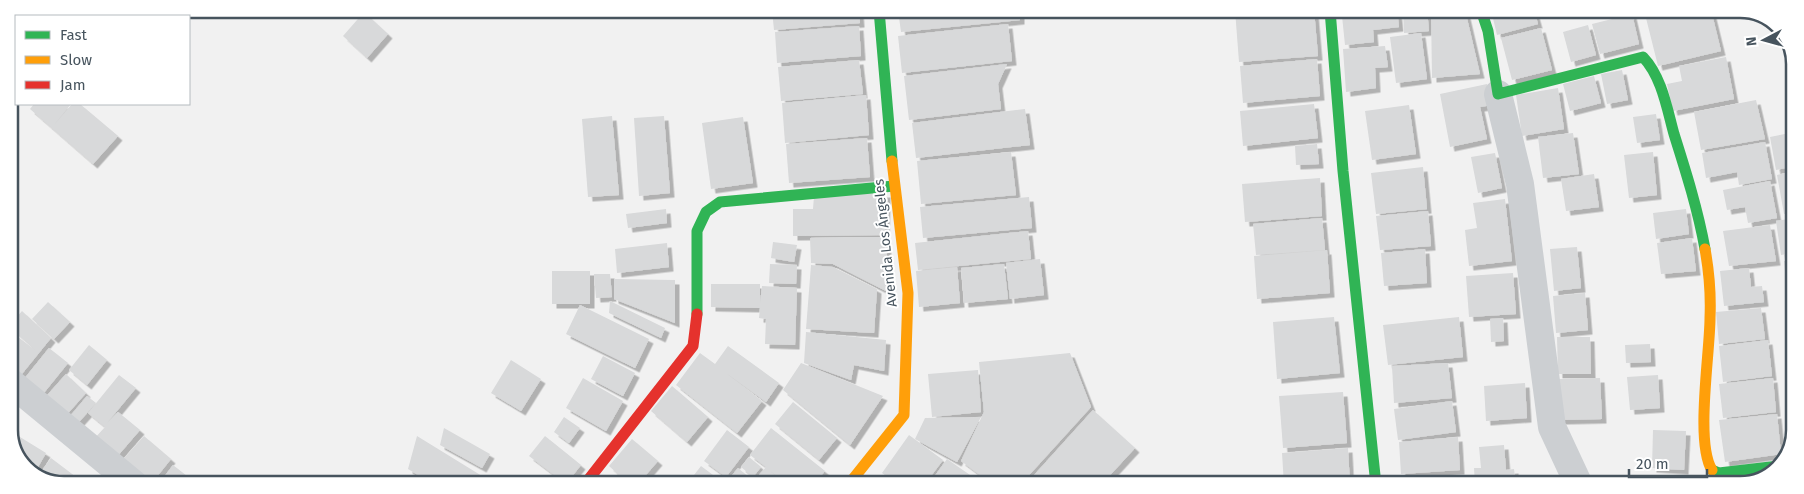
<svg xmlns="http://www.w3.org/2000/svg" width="1804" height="494" font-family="'Fira Sans',sans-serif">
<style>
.building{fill:#d8d9da;filter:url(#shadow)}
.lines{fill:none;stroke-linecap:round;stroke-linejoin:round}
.street{stroke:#cccfd2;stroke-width:28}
.fast{stroke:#30b455;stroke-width:11}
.slow{stroke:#ff9f0a;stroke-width:11}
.jam{stroke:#e5322d;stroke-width:11}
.labels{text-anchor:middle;stroke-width:4;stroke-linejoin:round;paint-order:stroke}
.street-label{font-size:14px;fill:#47545e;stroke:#fff}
.rim{fill:none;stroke:#47545e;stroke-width:2.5}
</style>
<defs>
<filter id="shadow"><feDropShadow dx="4.5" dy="4.5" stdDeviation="0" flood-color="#0004"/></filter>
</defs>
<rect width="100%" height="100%" fill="#f1f1f1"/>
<!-- building -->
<g class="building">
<path d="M104 9H136L129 16H97Z"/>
<path d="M772 10H859L860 23 774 30Z"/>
<path d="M898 10H1020V20L901 32Z"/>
<path d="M1235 10H1314L1318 56 1239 62Z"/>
<path d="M1397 10 1399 27 1373 30 1374 42 1345 45 1342 16Z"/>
<path d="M1403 10H1427L1429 31 1404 33Z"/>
<path d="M1431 10H1465L1480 74 1432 78Z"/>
<path d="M1491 10H1534L1538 24 1497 35Z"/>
<path d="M1675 10H1711L1721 51 1658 66 1646 18Z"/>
<path d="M364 12 388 34 367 58 343 36Z"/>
<path d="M1632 14 1639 44 1600 54 1592 24Z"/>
<path d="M1008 24 1012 61 902 73 898 36Z"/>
<path d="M1588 25 1596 55 1571 62 1563 32Z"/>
<path d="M859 26 861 56 777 63 775 32Z"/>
<path d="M1541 28 1552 70 1512 80 1501 38Z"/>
<path d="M1421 33 1427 79 1396 83 1390 37Z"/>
<path d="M1385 46 1388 67 1375 68 1376 88 1346 92 1343 49Z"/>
<path d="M1726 57 1734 99 1673 111 1667 84 1682 81 1679 66Z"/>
<path d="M1317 59 1320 96 1243 103 1240 66Z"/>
<path d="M859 60 863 94 781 101 778 67Z"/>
<path d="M1007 64 998 84 1001 109 909 120 904 76Z"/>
<path d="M1622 70 1628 100 1607 104 1601 74Z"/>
<path d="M1594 76 1601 103 1570 111 1563 84Z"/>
<path d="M1487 84 1492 105 1480 107 1487 139 1450 147 1440 94Z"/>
<path d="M1558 88 1564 129 1522 136 1516 95Z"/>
<path d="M866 95 869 135 785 143 782 103Z"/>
<path d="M1756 100 1765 139 1701 150 1694 112Z"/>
<path d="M34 104H71L54 125 72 104H80L118 136 93 164 30 109Z"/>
<path d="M1314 104 1318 138 1243 146 1240 111Z"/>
<path d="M1409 105 1416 154 1372 160 1365 111Z"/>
<path d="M1025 109 1030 145 916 158 912 123Z"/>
<path d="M1656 114 1660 140 1637 143 1633 117Z"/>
<path d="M612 116 619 195 588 197 582 119Z"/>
<path d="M664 116 670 193 639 196 634 118Z"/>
<path d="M743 117 753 183 711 189 702 123Z"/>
<path d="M1795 132V166L1776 170 1770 137Z"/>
<path d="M1573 133 1579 174 1543 178 1538 137Z"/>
<path d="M867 138 870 177 789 183 786 144Z"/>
<path d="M1765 142 1772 179 1739 185 1737 172 1706 178 1702 153Z"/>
<path d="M1317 144 1319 164 1296 165 1295 146Z"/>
<path d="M1011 152 1016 195 921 204 917 161Z"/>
<path d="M1653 152 1657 195 1629 198 1624 155Z"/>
<path d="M1495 153 1502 188 1478 193 1471 157Z"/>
<path d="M1423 167 1427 209 1376 214 1371 173Z"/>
<path d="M1795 171 1794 212 1784 214 1777 175Z"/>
<path d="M1594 174 1599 207 1566 211 1561 179Z"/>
<path d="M1320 178 1322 216 1245 222 1242 184Z"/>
<path d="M1770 181 1777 218 1748 223 1745 207 1727 210 1723 190Z"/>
<path d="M886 193 885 235 793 236V209H813L814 196Z"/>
<path d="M1029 197 1032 228 923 238 920 207Z"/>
<path d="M1505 199 1512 261 1469 266 1465 230 1477 228 1473 203Z"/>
<path d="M666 209 667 223 628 228 626 214Z"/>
<path d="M1686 209 1689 234 1656 239 1653 213Z"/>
<path d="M1428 211 1431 246 1380 250 1376 216Z"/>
<path d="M1322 218 1325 250 1256 255 1253 224Z"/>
<path d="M1794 218V253L1781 255 1776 221Z"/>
<path d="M1770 225 1776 261 1729 266 1723 231Z"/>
<path d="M1028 231 1031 259 918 270 915 243Z"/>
<path d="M843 237H887L886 291 833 264 811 263 810 238Z"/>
<path d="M1692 238 1696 271 1661 274 1657 243Z"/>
<path d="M773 242 797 245 794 262 771 258Z"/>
<path d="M667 243 669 267 617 273 615 249Z"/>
<path d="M1577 247 1581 288 1554 291 1550 249Z"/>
<path d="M1425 249 1427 283 1384 286 1381 253Z"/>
<path d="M1327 250 1330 293 1257 299 1254 256Z"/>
<path d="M1040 259 1044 295 1010 299 1006 263Z"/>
<path d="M1794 260V292H1787L1784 261Z"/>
<path d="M770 264 797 265 796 284 769 283Z"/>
<path d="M1004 264 1008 299 964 303 961 268Z"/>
<path d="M811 265 833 267 877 289 874 333 806 329Z"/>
<path d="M957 267 960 303 919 307 916 271Z"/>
<path d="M1749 268 1751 287 1762 286 1764 302 1724 306 1720 271Z"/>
<rect x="552" y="271" width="38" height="33"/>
<path d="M1513 273 1516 314 1469 317 1466 276Z"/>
<path d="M594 274H610L612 297 596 298Z"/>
<path d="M614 279 675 280V323L614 299Z"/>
<path d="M711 284H760V303L762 286 797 288 795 345 765 344 766 319 759 318 760 308 711 307Z"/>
<path d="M1585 293 1588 330 1556 333 1553 296Z"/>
<path d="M610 301 665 328 661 338 609 313Z"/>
<path d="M48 302 70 322 54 339 32 319Z"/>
<path d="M580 305 649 339 635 368 566 334Z"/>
<path d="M1761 308 1765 339 1719 344 1716 312Z"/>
<path d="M22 311 51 338 17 380 9 373V330L35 350 9 326Z"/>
<path d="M1334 317 1340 373 1277 379 1273 322Z"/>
<path d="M1459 317 1463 357 1388 365 1383 325Z"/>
<path d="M1503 318 1504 341 1491 342 1490 319Z"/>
<path d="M806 332 886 340 884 371 854 365 851 380 804 363Z"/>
<path d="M1557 337H1590L1591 374H1558Z"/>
<path d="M1768 340 1772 376 1723 382 1719 346Z"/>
<path d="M1650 344 1651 362 1626 363 1625 345Z"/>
<path d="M89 345 107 360 87 385 69 370Z"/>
<path d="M728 346 779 383 766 402 726 373 762 401 737 433 676 385 700 353 715 364Z"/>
<path d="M49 348 68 363 39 399 20 384Z"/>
<path d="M1070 353 1091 407 1021 484H992L961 461 984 412 979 362Z"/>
<path d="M603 356 635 373 623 396 591 379Z"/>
<path d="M511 360 541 379 521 411 491 393Z"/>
<path d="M801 363 883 396 850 445 783 390Z"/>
<path d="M1448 363 1452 398 1394 403 1392 366Z"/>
<path d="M978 370 981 412 932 417 928 374Z"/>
<path d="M66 374 86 393 62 420 42 401Z"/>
<path d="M119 375 136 388 107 423 118 412 140 430 115 459 93 440 105 427 88 413Z"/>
<path d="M1658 375 1660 408 1630 410 1627 377Z"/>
<path d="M583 378 623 401 606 431 566 408Z"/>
<path d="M1600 378 1602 419 1560 420 1559 379Z"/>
<path d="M1773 378 1776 412 1723 418 1719 384Z"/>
<path d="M1525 383 1527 418 1486 421 1484 386Z"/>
<path d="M672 386 708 417 687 442 651 411Z"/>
<path d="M1343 392 1347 443 1283 448 1279 396Z"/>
<path d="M87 396 96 403 79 422 71 415Z"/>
<path d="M1452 401 1456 432 1398 440 1394 409Z"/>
<path d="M793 402 837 438 819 460 775 424Z"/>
<path d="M1093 410 1135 448 1101 485 1026 484Z"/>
<path d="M1777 414 1781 454 1725 462 1719 420Z"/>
<path d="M564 417 580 428 569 443 554 432Z"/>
<path d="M981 417 957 462 915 439 925 418Z"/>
<path d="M444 428 490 454 482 468 440 445Z"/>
<path d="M771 428 825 471 814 484H787L769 470 785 484H751L766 467 750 455Z"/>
<path d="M727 430 749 447 726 477 704 461Z"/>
<path d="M1653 430 1686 431 1684 470 1652 468Z"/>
<path d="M909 435 943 460 925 484H897L882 473Z"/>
<path d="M144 436 171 459 151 484H140L118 465Z"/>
<path d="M417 436 495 484H433L408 469Z"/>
<path d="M545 436 581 465 566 484 529 456Z"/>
<path d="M20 437 46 453 34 474 22 466 14 446Z"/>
<path d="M1458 437 1460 470 1401 474 1399 442Z"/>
<path d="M632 439 658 461 638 484H629L609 466Z"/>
<path d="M1504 445 1506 470 1514 469 1516 485H1475L1474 468H1481L1479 447Z"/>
<path d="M1348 448 1350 485H1284L1282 453Z"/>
<path d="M749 457 761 467 753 477 741 467Z"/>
<path d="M51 458 76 477 71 483H50L38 476Z"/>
<path d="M947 459 983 484H929Z"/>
<path d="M173 465 197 484H159Z"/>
<path d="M701 466 725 484H687Z"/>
<path d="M738 468 751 479 746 484H734L729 479Z"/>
<path d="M1449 475V485H1400V478Z"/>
</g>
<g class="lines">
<!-- street -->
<g class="street">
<path d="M1498 94 1520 184 1552 427 1579 485"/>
<path d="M9 381 134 484"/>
</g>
<!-- fast -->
<g class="fast">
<path d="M879 10 892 161"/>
<path d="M1330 10 1343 171 1376 485"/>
<path d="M1481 10 1488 31 1498 94 1643 57C1662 77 1667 109 1674 134 1686 172 1698 210 1705 249"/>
<path d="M697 314V231L706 212 720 202 894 186"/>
<path d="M1712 470 1719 473 1779 466"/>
</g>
<!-- slow -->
<g class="slow">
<path d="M1705 249C1709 271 1711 295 1710 318 1710 353 1695 443 1712 470"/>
<path d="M849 484 904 415 908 293 892 161"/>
</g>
<!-- jam -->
<path class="jam" d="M585 484 693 346 697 314"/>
</g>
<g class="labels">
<!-- street labels -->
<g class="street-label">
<text transform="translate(885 243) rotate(-96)" y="5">Avenida Los Ángeles</text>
</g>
</g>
<!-- crop -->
<path d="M0 0H1804V494H0ZM64 18H1740A46 46 0 0 1 1786 64V430A46 46 0 0 1 1740 476H64A46 46 0 0 1 18 430V64A46 46 0 0 1 64 18Z" fill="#fff" fill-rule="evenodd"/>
<path class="rim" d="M64 18H1740A46 46 0 0 1 1786 64V430A46 46 0 0 1 1740 476H64A46 46 0 0 1 18 430V64A46 46 0 0 1 64 18Z"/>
<!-- legend -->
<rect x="15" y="15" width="175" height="90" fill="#ffffff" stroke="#b5bbbf"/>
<rect x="25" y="31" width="25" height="8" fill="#30b455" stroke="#b5bbbf"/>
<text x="60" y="40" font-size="15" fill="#47545e">Fast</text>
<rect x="25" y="56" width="25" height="8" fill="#ff9f0a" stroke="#b5bbbf"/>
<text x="60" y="65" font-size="15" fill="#47545e">Slow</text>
<rect x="25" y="81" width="25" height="8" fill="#e5322d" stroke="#b5bbbf"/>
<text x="60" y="90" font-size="15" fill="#47545e">Jam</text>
<!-- north arrow -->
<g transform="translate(1764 40) rotate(264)" stroke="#ffffff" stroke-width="4" paint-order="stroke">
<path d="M0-4L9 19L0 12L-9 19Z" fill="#47545e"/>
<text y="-8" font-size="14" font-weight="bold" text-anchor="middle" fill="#47545e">N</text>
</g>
<!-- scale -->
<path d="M1629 469v8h78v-8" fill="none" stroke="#47545e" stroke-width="2.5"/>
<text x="1636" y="469" font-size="15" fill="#47545e" stroke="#ffffff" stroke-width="4" paint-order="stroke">20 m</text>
</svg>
